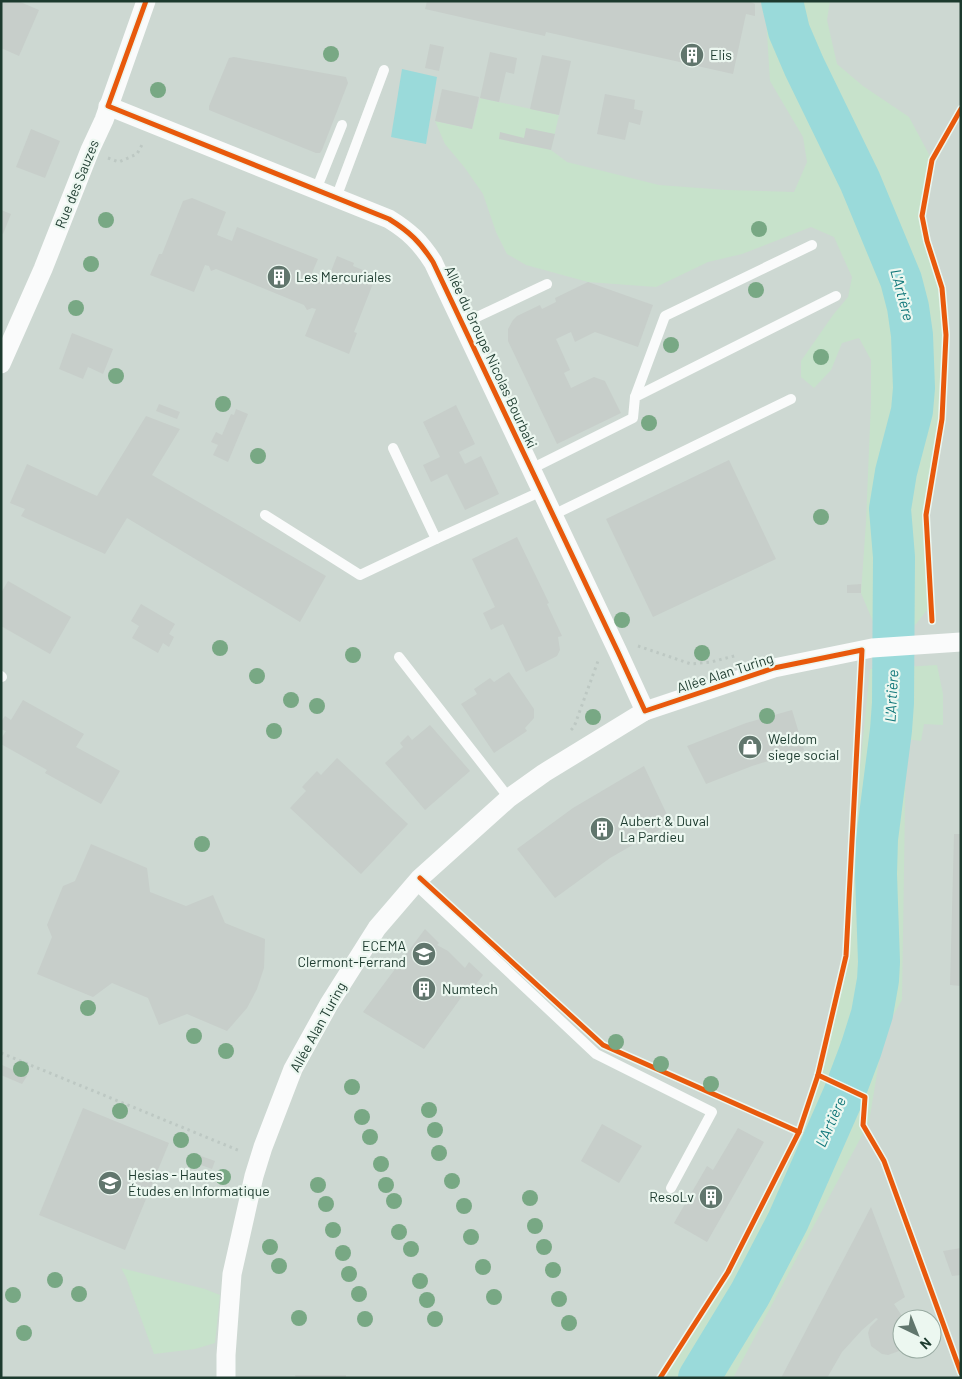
<svg xmlns="http://www.w3.org/2000/svg" width="962" height="1379" font-family="Barlow,sans-serif">
<style>
.built{fill:#cdd8d2;fill-rule:evenodd}
.green{fill:#c7e2cb}
.water{fill:#9adada}
.lines{fill:none;stroke-linecap:round;stroke-linejoin:round}
.river{stroke:#9adada;stroke-width:42}
.building{fill:#c7ceca}
.path{stroke:#bdc8c3;stroke-width:3;stroke-dasharray:2.5 4;stroke-linecap:butt}
.lane{stroke:#fafbfb;stroke-width:10}
.street{stroke:#fafbfb;stroke-width:19}
.cycleway-casing{stroke:#ecf7f0;stroke-width:8}
.cycleway{stroke:#e8590c;stroke-width:5}
.tree{fill:#78a884}
.labels{text-anchor:middle;stroke-width:4.5;stroke-linejoin:round;paint-order:stroke}
.poi-label{font-size:14px;fill:#1c3a2e;stroke:#ecf7f0;text-anchor:start}
.street-label{font-size:14px;fill:#1c3a2e;stroke:#ecf7f0}
.water-label{font-size:15px;font-style:italic;fill:#12787b;stroke:#ecf7f0}
</style>
<rect width="100%" height="100%" fill="#e0e6e3"/>
<!-- built -->
<path class="built" d="M1 1H961V1378H1ZM902 1319H932V1349H902Z"/>
<!-- green -->
<g class="green">
<path d="M765 1H830L827 20 837 64 863 86 909 117 932 160 922 216 927 241 942 288 946 335 942 419 926 515 931 605 916 624 906 632 882 634 874 624 861 593 866 522 871 402V360L859 338 842 343 831 370 814 388 801 377V361L833 315 848 297 852 277 834 237 811 227 742 254 708 262 656 287 588 282 526 265 507 254 496 232 483 194 465 168 445 144 435 121 472 129 480 98 559 115 551 150 567 162 659 185 726 190 794 192 807 162 803 137 770 81Z"/>
<path d="M937 665 943 694V725L924 724 921 741 906 739 902 1000 884 1031 869 1122 733 1378H660L728 1272 799 1132 818 1075 846 956 852 847 870 669Z"/>
<path d="M121 1268 205 1289 220 1295 215 1343 195 1349 154 1354 126 1277Z"/>
</g>
<!-- water -->
<path class="water" d="M402 69 437 77 426 144 391 137Z"/>
<g class="lines">
<!-- river -->
<path class="river" d="M699 1378 750 1294 788 1221 844 1094 861 1049 872 1014 878 980 879 962 876 874 877 839 891 730 893 703 894 557 890 509 896 472 912 411 914 388 912 335 908 307 901 280 860 181 804 66 789 31 782 1"/>
</g>
<!-- building -->
<g class="building">
<path d="M1 1H18L39 10 19 56 1 48Z"/>
<path d="M427 1H749L755 4V16L746 14 733 74 546 32 545 36 425 9Z"/>
<path d="M430 44 444 47 439 71 425 68Z"/>
<path d="M490 52 517 58 514 74 506 72 499 102 480 98Z"/>
<path d="M542 55 571 61 559 115 530 109Z"/>
<path d="M234 57 346 77 348 83 322 150 320 153H316L209 110V106L229 58Z"/>
<path d="M442 89 479 97 472 129 435 121Z"/>
<path d="M605 94 635 100 634 109 643 111 640 125 629 122 625 140 597 134Z"/>
<path d="M526 128 555 134 551 150 499 139 500 132 524 138Z"/>
<path d="M31 129 60 141 45 178 16 167Z"/>
<path d="M192 198 226 212 217 235 232 241 237 227 318 259 312 273 328 279 337 256 354 263 353 266 370 273 374 281 354 332 357 333 349 354 305 336 316 309 312 308 307 310 304 305 216 269 211 271 209 266 205 265 194 292 150 275 159 254H162L183 201Z"/>
<path d="M1 210 11 214 3 234 1 233Z"/>
<path d="M588 282 653 305 638 347 595 332 575 342 571 332 556 339 570 370 564 373 571 388 594 377 605 381 621 413 557 444 508 341V329L513 320 517 316 540 305 542 309 556 302 555 298Z"/>
<path d="M72 333 113 349 103 374 88 367 83 379 59 369Z"/>
<path d="M159 404 180 412 177 419 156 411Z"/>
<path d="M456 405 475 444 459 452 465 464 481 456 499 494 465 510 447 474 431 482 423 465 440 457 423 422Z"/>
<path d="M236 409 248 414 228 462 213 455 218 445 211 442 216 432 222 435 231 414 234 415Z"/>
<path d="M146 416 180 429 152 475 326 576 300 622 127 518 105 554 21 516 25 509 10 503 27 464 97 496Z"/>
<path d="M729 460 776 559 653 617 606 519Z"/>
<path d="M517 537 549 603 547 604 562 636 558 637 560 650 557 656 526 672 503 624 491 630 483 613 495 607 472 559Z"/>
<path d="M8 581 71 617 50 654 1 626V593Z"/>
<path d="M861 584V593H847V585Z"/>
<path d="M141 604 175 624 169 634 174 637 169 647 163 643 158 653 132 638 139 626 131 621Z"/>
<path d="M509 672 534 709V718L525 728 527 731 494 753 461 704 477 694 474 689 490 678 494 682Z"/>
<path d="M23 700 84 734 76 747 120 771 101 804 45 773 47 770 1 744V739L6 731 1 729V722L5 716 11 720Z"/>
<path d="M792 710 804 750 752 766 706 784 687 746 746 723Z"/>
<path d="M430 725 470 771 425 810 385 763 403 747 400 743 408 735 412 740Z"/>
<path d="M337 758 408 824 361 874 290 808 306 791 302 787 317 771 321 775Z"/>
<path d="M644 766 671 823 610 858 555 898 517 849 573 808Z"/>
<path d="M954 834H961V986L950 985Z"/>
<path d="M91 844 147 868 150 892 186 906 213 895 225 923 265 939 264 968 257 989 247 1008 227 1031 187 1014 159 1025 148 998 112 983 93 997 37 974 52 937 47 925 63 886 75 881Z"/>
<path d="M425 929 439 943 437 945 448 951 465 968 469 962 483 975 472 990 468 988 424 1049 363 1012Z"/>
<path d="M2 1065 27 1076 22 1084 1 1075Z"/>
<path d="M83 1108 169 1143 125 1250 39 1215Z"/>
<path d="M602 1124 642 1146 619 1183 581 1161Z"/>
<path d="M738 1128 764 1142 707 1242 674 1223 707 1166 713 1170Z"/>
<path d="M201 1156 215 1161 212 1169 198 1164Z"/>
<path d="M871 1207 905 1297 894 1304 904 1319H902V1350L888 1355 882 1354 871 1346 868 1333 870 1327 878 1319 876 1318 862 1330 842 1352 827 1378H781Z"/>
<path d="M961 1248V1275L952 1276 943 1251Z"/>
<path d="M295 1375H346V1378H296Z"/>
</g>
<g class="lines">
<!-- path -->
<g class="path">
<path d="M108 158 119 162 137 154 143 143"/>
<path d="M638 646 691 664 711 662 738 655"/>
<path d="M571 730 574 727 598 661"/>
<path d="M1 1053 240 1151"/>
</g>
<!-- lane -->
<g class="lane">
<path d="M316 190 342 125"/>
<path d="M336 198 384 70"/>
<path d="M462 324 547 284"/>
<path d="M635 397 665 316 812 245"/>
<path d="M393 448 436 539"/>
<path d="M531 469 633 418 635 397 836 296"/>
<path d="M265 515 360 575 436 539 542 491"/>
<path d="M553 515 791 399"/>
<path d="M399 657 509 798"/>
<path d="M1 676 2 677"/>
<path d="M415 884 596 1054 712 1112 671 1188"/>
</g>
<!-- street -->
<g class="street">
<path d="M108 106 389 219C410 232 420 242 433 262L618 652 645 711"/>
<path d="M1 364 43 269 90 150 104 120 146 1"/>
<path d="M226 1378V1355L232 1274 254 1176 263 1147 293 1069 329 1004 377 928 420 878 509 798 544 773 645 711 774 668 872 648 961 642"/>
</g>
<!-- cycleway casing -->
<g class="cycleway-casing">
<g id="cycleway">
<path d="M146 1 108 106 389 219C410 232 420 242 433 262L618 652 645 711 774 668 862 650 846 956 818 1075 799 1132 728 1272 660 1378"/>
<path d="M932 621 926 515 942 419 946 335 942 288 927 241 922 216 932 160 961 109"/>
<path d="M420 878 603 1045 799 1132"/>
<path d="M818 1075 865 1097 863 1125 884 1161 961 1373"/>
</g>
</g>
<!-- cycleway -->
<use href="#cycleway" class="cycleway"/>
</g>
<!-- trees -->
<g class="tree">
<circle cx="331" cy="54" r="8"/>
<circle cx="158" cy="90" r="8"/>
<circle cx="106" cy="220" r="8"/>
<circle cx="759" cy="229" r="8"/>
<circle cx="91" cy="264" r="8"/>
<circle cx="756" cy="290" r="8"/>
<circle cx="76" cy="308" r="8"/>
<circle cx="671" cy="345" r="8"/>
<circle cx="821" cy="357" r="8"/>
<circle cx="116" cy="376" r="8"/>
<circle cx="223" cy="404" r="8"/>
<circle cx="649" cy="423" r="8"/>
<circle cx="258" cy="456" r="8"/>
<circle cx="821" cy="517" r="8"/>
<circle cx="622" cy="620" r="8"/>
<circle cx="220" cy="648" r="8"/>
<circle cx="702" cy="653" r="8"/>
<circle cx="353" cy="655" r="8"/>
<circle cx="257" cy="676" r="8"/>
<circle cx="291" cy="700" r="8"/>
<circle cx="317" cy="706" r="8"/>
<circle cx="767" cy="716" r="8"/>
<circle cx="593" cy="717" r="8"/>
<circle cx="274" cy="731" r="8"/>
<circle cx="202" cy="844" r="8"/>
<circle cx="88" cy="1008" r="8"/>
<circle cx="194" cy="1036" r="8"/>
<circle cx="616" cy="1042" r="8"/>
<circle cx="226" cy="1051" r="8"/>
<circle cx="661" cy="1064" r="8"/>
<circle cx="21" cy="1069" r="8"/>
<circle cx="711" cy="1084" r="8"/>
<circle cx="352" cy="1087" r="8"/>
<circle cx="429" cy="1110" r="8"/>
<circle cx="120" cy="1111" r="8"/>
<circle cx="362" cy="1117" r="8"/>
<circle cx="435" cy="1130" r="8"/>
<circle cx="370" cy="1137" r="8"/>
<circle cx="181" cy="1140" r="8"/>
<circle cx="439" cy="1153" r="8"/>
<circle cx="194" cy="1161" r="8"/>
<circle cx="381" cy="1164" r="8"/>
<circle cx="223" cy="1177" r="8"/>
<circle cx="452" cy="1181" r="8"/>
<circle cx="318" cy="1185" r="8"/>
<circle cx="386" cy="1185" r="8"/>
<circle cx="530" cy="1198" r="8"/>
<circle cx="394" cy="1201" r="8"/>
<circle cx="326" cy="1204" r="8"/>
<circle cx="464" cy="1206" r="8"/>
<circle cx="535" cy="1226" r="8"/>
<circle cx="333" cy="1230" r="8"/>
<circle cx="399" cy="1232" r="8"/>
<circle cx="471" cy="1237" r="8"/>
<circle cx="270" cy="1247" r="8"/>
<circle cx="544" cy="1247" r="8"/>
<circle cx="411" cy="1249" r="8"/>
<circle cx="343" cy="1253" r="8"/>
<circle cx="279" cy="1266" r="8"/>
<circle cx="483" cy="1267" r="8"/>
<circle cx="553" cy="1270" r="8"/>
<circle cx="349" cy="1274" r="8"/>
<circle cx="55" cy="1280" r="8"/>
<circle cx="420" cy="1281" r="8"/>
<circle cx="79" cy="1294" r="8"/>
<circle cx="359" cy="1294" r="8"/>
<circle cx="13" cy="1295" r="8"/>
<circle cx="494" cy="1297" r="8"/>
<circle cx="559" cy="1299" r="8"/>
<circle cx="427" cy="1300" r="8"/>
<circle cx="299" cy="1318" r="8"/>
<circle cx="365" cy="1319" r="8"/>
<circle cx="435" cy="1319" r="8"/>
<circle cx="569" cy="1323" r="8"/>
<circle cx="24" cy="1333" r="8"/>
</g>
<!-- icons -->
<defs>
<g id="building-disc" transform="scale(1.25)"><circle r="9.5" fill="#61766d" stroke="#ecf7f0"/><path d="M-4-6H4V6H1V3H-1V6H-4ZM-2.5-4.3h1.7v1.8h-1.7ZM.8-4.3h1.7v1.8H.8ZM-2.5-1h1.7V.8h-1.7ZM.8-1h1.7V.8H.8Z" fill="#fff"/></g>
<g id="shop-disc" transform="scale(1.25)"><circle r="9.5" fill="#61766d" stroke="#ecf7f0"/><path d="M-5-2.5h2.3a2.7 3.5 0 0 1 5.4 0H5L5.5 6h-11ZM-1.5-2.5h3a1.5 2.3 0 0 0-3 0Z" fill="#fff"/></g>
<g id="university-disc" transform="scale(1.25)"><circle r="9.5" fill="#61766d" stroke="#ecf7f0"/><path d="M0-5L7-2L0 1L-7-2ZM-4 1L0 2.5L4 1V4Q0 6-4 4Z" fill="#fff"/></g>
</defs>
<g fill-rule="evenodd">
<use href="#building-disc" x="692" y="55"/>
<use href="#building-disc" x="279" y="277"/>
<use href="#shop-disc" x="750" y="747"/>
<use href="#building-disc" x="602" y="829"/>
<use href="#university-disc" x="424" y="954"/>
<use href="#building-disc" x="424" y="989"/>
<use href="#university-disc" x="110" y="1183"/>
<use href="#building-disc" x="711" y="1197"/>
</g>
<g class="labels">
<!-- poi labels -->
<g class="poi-label">
<text x="710" y="60">Elis</text>
<text x="296" y="282">Les Mercuriales</text>
<text x="768" y="744">Weldom<tspan x="768" dy="16">siege social</tspan></text>
<text x="620" y="826">Aubert &amp; Duval<tspan x="620" dy="16">La Pardieu</tspan></text>
<text x="406" y="951" text-anchor="end">ECEMA<tspan x="406" dy="16">Clermont-Ferrand</tspan></text>
<text x="442" y="994">Numtech</text>
<text x="128" y="1180">Hesias - Hautes<tspan x="128" dy="16">Études en Informatique</tspan></text>
<text x="694" y="1202" text-anchor="end">ResoLv</text>
</g>
<!-- street labels -->
<g class="street-label">
<text transform="translate(77 184) rotate(-68)" y="5">Rue des Sauzes</text>
<text transform="translate(491 357) rotate(65)" y="5">Allée du Groupe Nicolas Bourbaki</text>
<text transform="translate(725 673) rotate(-18)" y="5">Allée Alan Turing</text>
<text transform="translate(318 1027) rotate(-61)" y="5">Allée Alan Turing</text>
</g>
<!-- water labels -->
<g class="water-label">
<text transform="translate(902 295) rotate(75)" y="5">L'Artière</text>
<text transform="translate(892 696) rotate(-87)" y="5">L'Artière</text>
<text transform="translate(831 1122) rotate(-66)" y="5">L'Artière</text>
</g>
</g>
<!-- border -->
<rect width="962" height="1379" fill="none" stroke="#1c3a2e" stroke-width="5"/>
<!-- north arrow -->
<g transform="translate(917 1334) rotate(137)"><circle r="24" fill="#ecf7f0" stroke="#99aba2"/>
<path d="M0-4L9 19L0 12L-9 19Z" fill="#61766d"/>
<text y="-8" font-size="14" font-weight="bold" text-anchor="middle" fill="#1c3a2e">N</text>
</g>
</svg>
